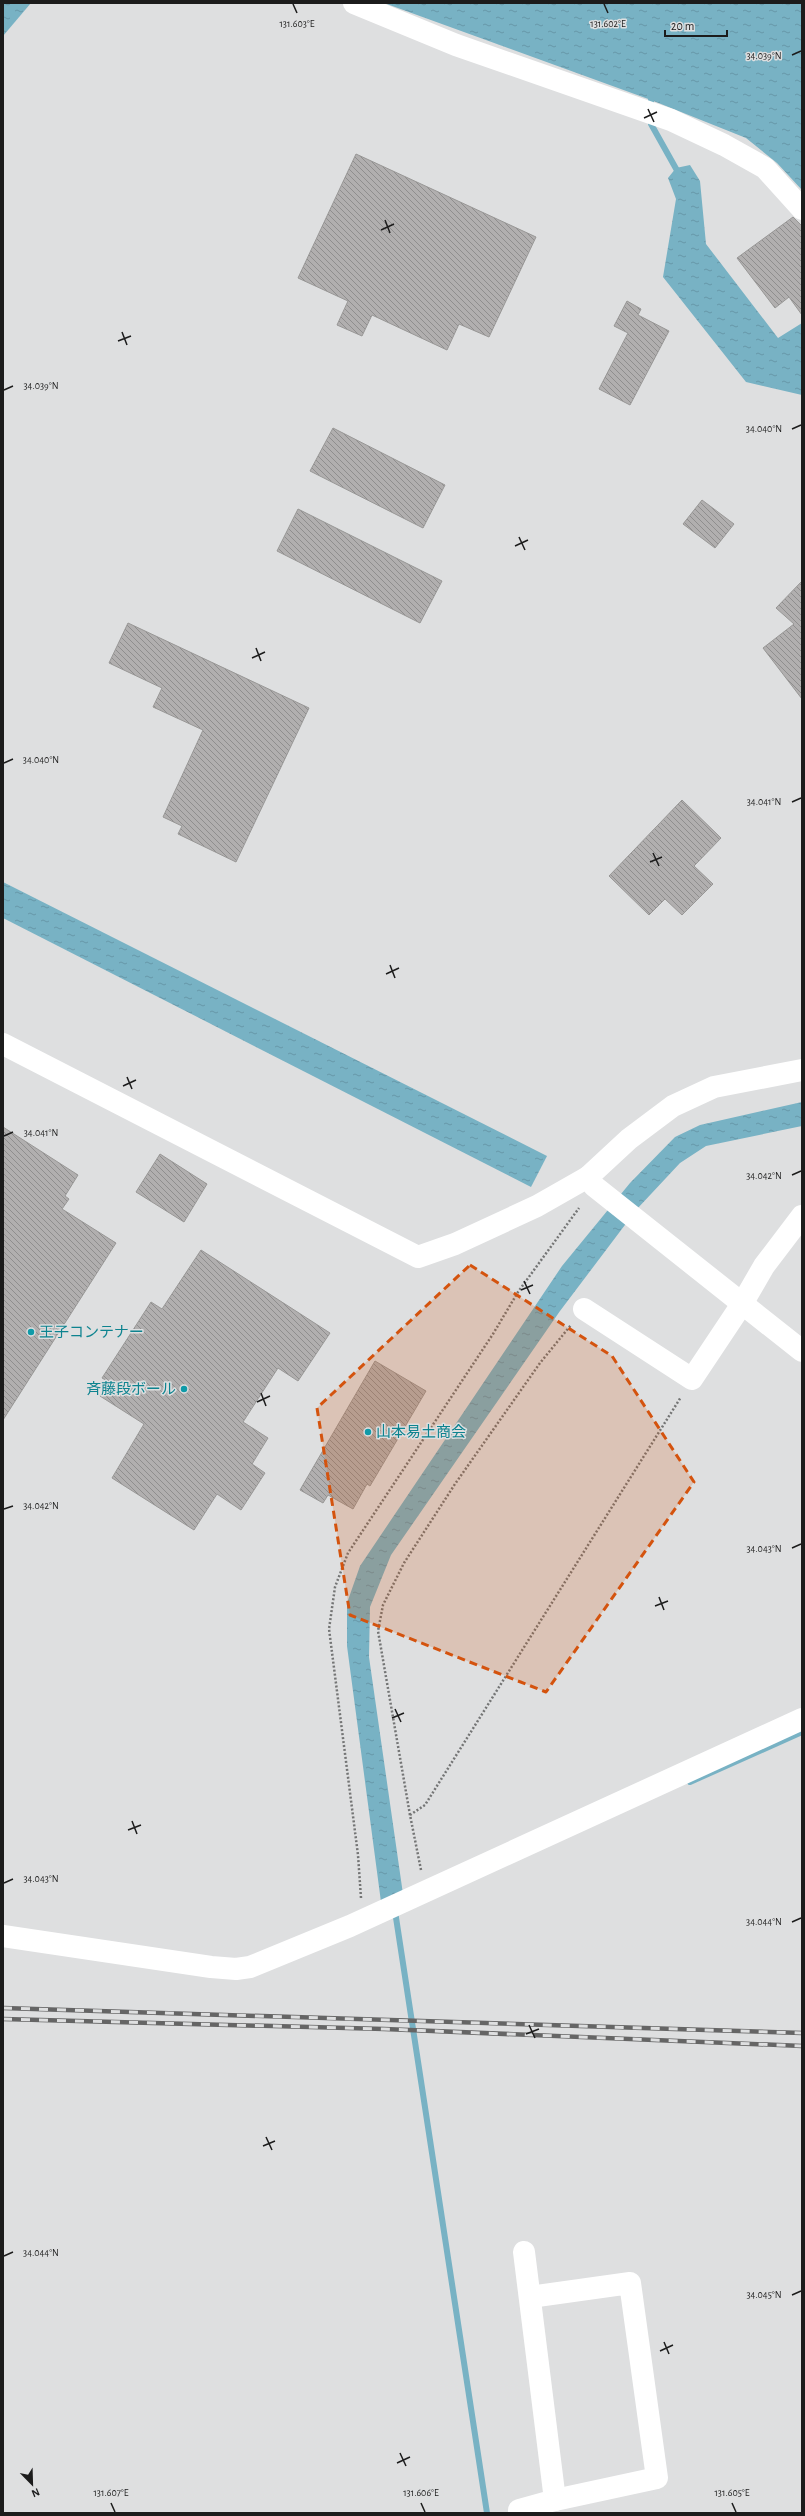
<svg xmlns="http://www.w3.org/2000/svg" width="805" height="2516" font-family="'Alegreya Sans','Noto Sans JP',sans-serif">
<style>
.water{fill:url(#water-ripples)}
.lines{fill:none;stroke-linecap:round;stroke-linejoin:round}
.stream{stroke:#78b2c4;stroke-width:6}
.building{fill:url(#building-back-hatch);stroke:#989796}
.path{stroke:#747575;stroke-width:2.5;stroke-dasharray:2 2;stroke-linecap:butt}
.minor{stroke:#fff;stroke-width:22}
.rail-casing{stroke:#656565;stroke-width:4.5}
.rail{stroke:#dedfe0;stroke-width:3;stroke-dasharray:9;stroke-linecap:butt}
.marked{fill:#d4530e;fill-opacity:0.2;stroke:#d4530e;stroke-width:3;stroke-dasharray:8 5;stroke-linejoin:round}
.ticks{fill:none;stroke:#1c1c1c;stroke-width:1.5}
.culture-dot{fill:#0f9aa8;stroke:#dedfe0;stroke-width:1.5}
.labels{text-anchor:middle;stroke-width:3;stroke-linejoin:round;paint-order:stroke}
.culture-label{font-size:15px;fill:#0d838f;stroke:#dedfe0;text-anchor:start}
.ticks-label{font-size:10px;text-anchor:middle;fill:#1c1c1c;stroke:#dedfe0;stroke-width:3;stroke-linejoin:round;paint-order:stroke}
</style>
<defs>
<pattern id="water-ripples" width="26" height="14" patternUnits="userSpaceOnUse"><rect width="26" height="14" fill="#78b2c4"/><path d="M2 4q2-2 4 0t4 0M15 11q2-2 4 0t4 0" fill="none" stroke="#6798a8"/></pattern>
<pattern id="building-back-hatch" width="6" height="6" patternUnits="userSpaceOnUse"><rect width="6" height="6" fill="#b1afaf"/><path d="M-1 5l2 2M0 0l6 6M5-1l2 2" fill="none" stroke="#8f8e8e"/></pattern>
</defs>
<rect width="100%" height="100%" fill="#dedfe0"/>
<!-- water -->
<g class="water">
<path d="M3 3H31L3 36Z"/>
<path d="M384 3H802V190L777 163 746 138 651 100Z"/>
<path d="M690 165 700 181 706 244 778 338 802 323V395L746 382 663 277 676 199 668 178 676 168Z"/>
<path d="M3 882 547 1156 531 1187 3 918Z"/>
<path d="M802 1102V1126L706 1146 680 1163 637 1209 560 1311 391 1555 370 1607 369 1657 403 1894 381 1902 347 1646V1603L360 1566 562 1266 630 1183 675 1137 700 1125Z"/>
</g>
<g class="lines">
<!-- stream -->
<g class="stream">
<path d="M651 100V124L679 174"/>
<path d="M690 1782 802 1732"/>
<path d="M395 1911 487 2513"/>
</g>
</g>
<!-- building -->
<g class="building">
<path d="M356 154 536 237 489 337 459 324 447 350 372 315 362 336 337 325 348 301 298 278Z"/>
<path d="M793 217 802 226V315L789 297 775 308 737 258Z"/>
<path d="M627 301 641 309 638 315 669 331 630 405 599 389 628 333 614 326Z"/>
<path d="M333 428 445 485 423 528 310 471Z"/>
<path d="M702 500 734 524 715 548 683 524Z"/>
<path d="M298 509 442 581 420 623 277 551Z"/>
<path d="M802 581V699L763 648 794 624 776 608Z"/>
<path d="M128 623 309 708 236 862 178 834 182 826 163 817 203 730 153 707 162 688 109 663Z"/>
<path d="M682 800 721 838 694 866 713 884 682 915 665 899 649 915 609 876Z"/>
<path d="M3 1127 78 1175 65 1196 69 1199 62 1209 116 1243 3 1420Z"/>
<path d="M160 1154 207 1184 184 1222 136 1192Z"/>
<path d="M201 1250 330 1333 298 1381 278 1368 243 1422 268 1438 252 1464 265 1473 241 1510 217 1494 194 1530 112 1478 144 1424 100 1396 109 1382 102 1378 151 1302 162 1309Z"/>
<path d="M375 1361 426 1391 370 1486 367 1484 353 1509 328 1495 323 1503 300 1490Z"/>
</g>
<g class="lines">
<!-- path -->
<g class="path">
<path d="M410 1815 378 1631 383 1605 404 1563 455 1484 540 1363 571 1325"/>
<path d="M421 1870 410 1815 425 1805 681 1397"/>
<path d="M361 1898 358 1855 329 1629 335 1587 348 1553 493 1334 518 1292 579 1208"/>
</g>
<!-- minor -->
<g class="minor">
<path d="M354 3 456 45 671 120 724 145 765 168 802 209"/>
<path d="M3 1044 418 1257 455 1244 537 1206 588 1177 629 1139 673 1106 714 1087 802 1070"/>
<path d="M588 1177 594 1186 802 1351"/>
<path d="M584 1309 692 1379 742 1304 764 1266 802 1216"/>
<path d="M3 1936 211 1967 236 1969 250 1967 350 1926 802 1719"/>
<path d="M524 2252 555 2500"/>
<path d="M519 2513V2510L555 2500 657 2478 630 2283 530 2297"/>
</g>
<!-- rail casing -->
<g class="rail-casing">
<g id="rail">
<path d="M3 2008 802 2033"/>
<path d="M3 2019 384 2029 802 2046"/>
</g>
</g>
<!-- rail -->
<use href="#rail" class="rail"/>
</g>
<!-- marked area -->
<path class="marked" d="M470 1265 612 1356 694 1482 546 1692 350 1615 317 1408Z"/>
<!-- ticks -->
<path class="ticks" d="M293 4 297 13M604 4 608 13M792 55 801 51M648 109 654 122M644 118 657 112M385 220 390 233M381 230 394 224M122 332 127 345M118 341 131 336M4 390 13 386M792 429 801 425M519 537 525 550M515 546 528 540M256 648 261 661M252 658 265 652M4 763 13 759M792 802 801 798M653 853 659 866M650 862 662 857M390 965 395 978M386 974 399 968M127 1077 132 1089M123 1086 136 1080M4 1136 13 1132M792 1175 801 1171M524 1281 530 1294M521 1290 533 1285M261 1393 266 1406M257 1402 270 1396M4 1509 13 1506M792 1548 801 1544M659 1597 664 1610M655 1606 668 1601M395 1709 401 1722M392 1718 404 1713M132 1821 137 1834M128 1830 141 1825M4 1883 13 1879M792 1922 801 1918M529 2025 535 2038M526 2034 539 2029M266 2137 272 2150M263 2146 275 2141M4 2256 13 2252M792 2295 801 2291M664 2342 669 2354M660 2351 673 2345M400 2453 406 2466M397 2463 410 2457M111 2503 115 2512M421 2503 425 2512M732 2503 736 2512"/>
<!-- markers -->
<g class="culture-dot">
<circle cx="31" cy="1332" r="4"/>
<circle cx="184" cy="1389" r="4"/>
<circle cx="368" cy="1432" r="4"/>
</g>
<g class="labels">
<!-- culture labels -->
<g class="culture-label">
<text x="39" y="1337">王子コンテナー</text>
<text x="176" y="1394" text-anchor="end">斉藤段ボール</text>
<text x="376" y="1437">山本易土商会</text>
</g>
</g>
<g class="ticks-label">
<text x="297" y="27">131.603°E</text>
<text x="608" y="27">131.602°E</text>
<text x="764" y="59">34.039°N</text>
<text x="41" y="389">34.039°N</text>
<text x="764" y="432">34.040°N</text>
<text x="41" y="763">34.040°N</text>
<text x="764" y="805">34.041°N</text>
<text x="41" y="1136">34.041°N</text>
<text x="764" y="1179">34.042°N</text>
<text x="41" y="1509">34.042°N</text>
<text x="764" y="1552">34.043°N</text>
<text x="41" y="1882">34.043°N</text>
<text x="764" y="1925">34.044°N</text>
<text x="41" y="2256">34.044°N</text>
<text x="764" y="2298">34.045°N</text>
<text x="111" y="2496">131.607°E</text>
<text x="421" y="2496">131.606°E</text>
<text x="732" y="2496">131.605°E</text>
</g>
<!-- border -->
<rect width="805" height="2516" fill="none" stroke="#1c1c1c" stroke-width="8"/>
<!-- north arrow -->
<g transform="translate(32 2484) rotate(157)" stroke="#dedfe0" stroke-width="3" paint-order="stroke">
<path d="M0-3L7 15L0 10L-7 15Z" fill="#1c1c1c"/>
<text y="-6" font-size="11" font-weight="bold" text-anchor="middle" fill="#1c1c1c">N</text>
</g>
<!-- scale -->
<path d="M665 30v6h62v-6" fill="none" stroke="#1c1c1c" stroke-width="2"/>
<text x="671" y="30" font-size="12" fill="#1c1c1c" stroke="#dedfe0" stroke-width="3" paint-order="stroke">20 m</text>
</svg>
